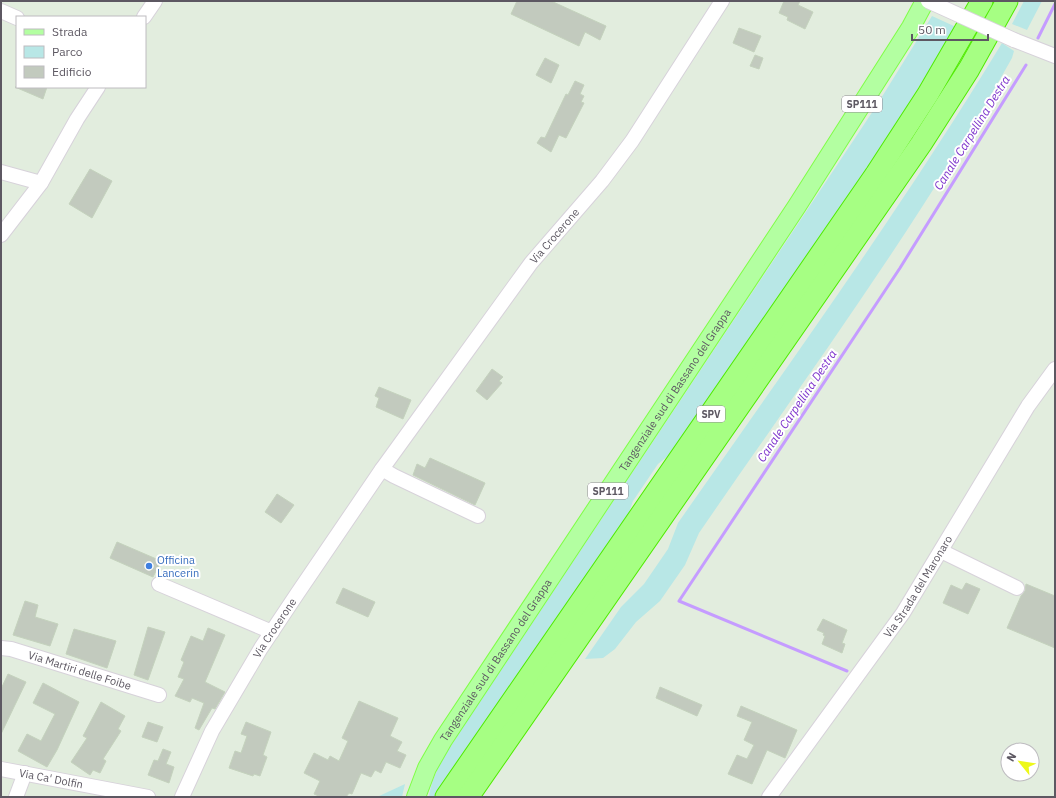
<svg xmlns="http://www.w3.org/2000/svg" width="1056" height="798" font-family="'IBM Plex Sans',sans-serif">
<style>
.green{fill:#b8e7e6}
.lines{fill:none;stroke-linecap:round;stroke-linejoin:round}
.stream{stroke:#c59cff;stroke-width:3}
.building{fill:#c2cabe;stroke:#c4d2bd}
.minor-casing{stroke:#d7d2da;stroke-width:16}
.major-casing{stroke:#7ffe46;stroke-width:20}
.highway-casing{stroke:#50eb00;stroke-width:23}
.minor{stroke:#fff;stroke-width:14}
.major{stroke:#b3ffa1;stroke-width:18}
.highway{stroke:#a6ff83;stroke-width:21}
.minor-bridge-casing{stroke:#d7d2da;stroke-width:16;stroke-linecap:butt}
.minor-bridge{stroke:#fff;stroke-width:14}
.shop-dot{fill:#3f7fe0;stroke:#fff;stroke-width:1.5}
.labels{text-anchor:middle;stroke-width:4;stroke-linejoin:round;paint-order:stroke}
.shield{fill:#fff;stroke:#8e8a91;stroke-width:1}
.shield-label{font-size:10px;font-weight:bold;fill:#5d5862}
.street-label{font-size:11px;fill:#5d5862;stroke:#fff}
.shop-label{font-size:11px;fill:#366cbe;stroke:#fff;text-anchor:start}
.water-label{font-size:12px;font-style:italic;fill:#7e35cc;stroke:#fff}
</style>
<rect width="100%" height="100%" fill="#e2edde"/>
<!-- green -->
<g class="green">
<path d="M1024 1H1042L1027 30 1012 24Z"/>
<path d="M932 16 956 27 858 185 678 448 658 464 633 501 624 527 437 797H429C432 773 447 753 459 733L875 108Z"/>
<path d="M1002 43 1014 51 1012 58C920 223 806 377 699 533L685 565 660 601 636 622 615 649 603 658 585 659 621 607 644 584 668 549 678 523C788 365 902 208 1002 43Z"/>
<path d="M405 784 402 797H377Z"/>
</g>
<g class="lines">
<!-- stream -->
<g class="stream">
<path d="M1038 38 1055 4"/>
<path d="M847 671 679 601 900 268 1026 65"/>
</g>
</g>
<!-- building -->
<g class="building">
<path d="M517 1H551L606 26 600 40 585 32 579 46 511 14Z"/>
<path d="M784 1H800L798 5 813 12 805 29 787 20 788 17 779 13Z"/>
<path d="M739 28 761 36 754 52 733 43Z"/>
<path d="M755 55 763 58 759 69 750 66Z"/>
<path d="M545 58 559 65 551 83 536 75Z"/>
<path d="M575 81 584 85 580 94 584 96 581 102 584 103 566 138 559 135 551 152 537 143 541 137 545 138 566 94 568 95Z"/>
<path d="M15 87H47L43 99Z"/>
<path d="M90 169 112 181 92 218 69 204Z"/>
<path d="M492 369 503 377 499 381 502 383 487 400 476 391Z"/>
<path d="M379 387 411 400 403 419 376 407 379 398 375 396Z"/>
<path d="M430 458 485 483 475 505 413 475 417 464 425 468Z"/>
<path d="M277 494 294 505 281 523 265 512Z"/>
<path d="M117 542 161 561 153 577 110 558Z"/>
<path d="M966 583 980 589 968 614 943 603 951 585 962 590Z"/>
<path d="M1026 584 1055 596V648L1007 628 1021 596 1025 591Z"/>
<path d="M343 588 375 602 368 617 336 603Z"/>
<path d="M25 601 38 605 35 617 58 624 50 646 13 635Z"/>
<path d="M823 619 847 630 842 643 845 644 842 653 822 644 825 636 823 635 824 633 817 630Z"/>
<path d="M148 627 165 632 148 680 134 675Z"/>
<path d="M208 628 225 635 205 682 225 692 215 709 212 708 199 730 195 728 204 703 192 698 190 702 175 696 184 679 178 677 184 662 181 660 191 636 203 641Z"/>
<path d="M74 629 116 641 107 668 66 654Z"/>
<path d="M8 674 26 682 1 734V689Z"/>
<path d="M43 683 79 702 57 750 47 767 18 751 27 734 41 741 55 714 33 703Z"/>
<path d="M660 687 702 705 697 716 656 698Z"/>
<path d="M359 701 398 718 390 736 402 742 397 751 406 755 400 768 386 762 381 773 375 770 371 777 361 773 352 794 349 793 346 797H321L314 794 320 781 304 773 314 753 328 760 330 756 339 761 348 741 342 738Z"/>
<path d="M101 702 125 716 118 729 121 731 103 759 106 761 100 773 93 770 90 775 71 762 87 738 83 736Z"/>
<path d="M741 706 797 730 785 758 767 750 752 784 728 774 737 755 747 759 754 745 744 740 752 722 737 716Z"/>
<path d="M148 722 163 727 157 742 142 737Z"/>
<path d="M246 722 271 732 263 755 267 757 260 776 254 774 253 776 229 768 235 751 241 753 247 736 241 734Z"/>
<path d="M163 749 171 752 166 764 174 767 169 783 148 775 154 760 158 761Z"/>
</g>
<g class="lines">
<!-- minor casing -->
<g class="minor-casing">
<g id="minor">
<path d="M1 11 17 18"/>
<path d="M144 17 155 1"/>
<path d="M1014 40 1055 56"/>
<path d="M1 172 41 183"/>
<path d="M1 235 41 183 77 119 98 87"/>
<path d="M382 469 394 476 478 516"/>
<path d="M941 551 1017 588"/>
<path d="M159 584 272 632"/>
<path id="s1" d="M1 648 11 649 159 695"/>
<path id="s2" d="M1 769 148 797"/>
<path d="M16 797 25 773"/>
<path id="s3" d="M182 797 212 731 261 648 297 594 382 469 531 263 602 181 632 141 722 1"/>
<path id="s4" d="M769 797 903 613 1028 406 1055 369"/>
</g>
</g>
<!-- major casing -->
<g class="major-casing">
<g id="major">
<path id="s5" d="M416 797 427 768 443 740 797 206 911 27 925 1"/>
</g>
</g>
<!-- highway casing -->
<g class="highway-casing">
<g id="highway">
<path d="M446 797 876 174 928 94 982 1"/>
<path d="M468 797 921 144 969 69 1007 1"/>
</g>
</g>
<!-- minor -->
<use href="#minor" class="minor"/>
<!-- major -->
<use href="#major" class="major"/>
<!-- highway -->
<use href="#highway" class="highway"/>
<!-- minor-bridge casing -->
<g class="minor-bridge-casing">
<path id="minor-bridge" d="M928 1 1014 40"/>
</g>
<!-- minor-bridge -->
<use href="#minor-bridge" class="minor-bridge"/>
</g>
<!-- markers -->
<circle class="shop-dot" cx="149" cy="566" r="4"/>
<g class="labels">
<!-- shield labels -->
<g class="shield">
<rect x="842" y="96" width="40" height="16" rx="3"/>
<rect x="697" y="406" width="28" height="16" rx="3"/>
<rect x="588" y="483" width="40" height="16" rx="3"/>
</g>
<g class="shield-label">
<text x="862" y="108">SP111</text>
<text x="711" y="418">SPV</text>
<text x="608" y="495">SP111</text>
</g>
<!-- street labels -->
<g class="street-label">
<text dy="4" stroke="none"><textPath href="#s3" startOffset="675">Via Crocerone</textPath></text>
<text dy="4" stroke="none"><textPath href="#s5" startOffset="483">Tangenziale sud di Bassano del Grappa</textPath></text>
<text dy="4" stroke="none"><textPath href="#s4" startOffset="258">Via Strada del Maronaro</textPath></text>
<text dy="4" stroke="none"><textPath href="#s3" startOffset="193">Via Crocerone</textPath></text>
<text dy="4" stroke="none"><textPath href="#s5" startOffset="159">Tangenziale sud di Bassano del Grappa</textPath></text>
<text dy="4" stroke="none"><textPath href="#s1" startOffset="82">Via Martiri delle Foibe</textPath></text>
<text dy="4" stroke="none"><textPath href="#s2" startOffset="51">Via Ca' Dolfin</textPath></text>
</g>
<!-- shop labels -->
<g class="shop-label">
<text x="157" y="564">Officina<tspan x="157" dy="13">Lancerin</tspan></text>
</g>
<!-- water labels -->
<g class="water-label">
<text transform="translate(972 133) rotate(-58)" y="4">Canale Carpellina Destra</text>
<text transform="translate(797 406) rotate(-56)" y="4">Canale Carpellina Destra</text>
</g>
</g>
<!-- border -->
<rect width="1056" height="798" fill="none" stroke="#5d5862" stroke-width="4"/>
<!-- legend -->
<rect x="16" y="16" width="130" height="72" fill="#ffffff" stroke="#bebcc0"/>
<rect x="24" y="29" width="20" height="6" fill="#b3ffa1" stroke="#bebcc0"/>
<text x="52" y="36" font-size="12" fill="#5d5862">Strada</text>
<rect x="24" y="46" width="20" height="12" fill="#b8e7e6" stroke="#bebcc0"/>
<text x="52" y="56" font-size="12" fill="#5d5862">Parco</text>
<rect x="24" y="66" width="20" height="12" fill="#c2cabe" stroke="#bebcc0"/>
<text x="52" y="76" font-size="12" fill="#5d5862">Edificio</text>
<!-- north arrow -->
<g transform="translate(1020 762) rotate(300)"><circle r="19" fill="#ffffff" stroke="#bebcc0"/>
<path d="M0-3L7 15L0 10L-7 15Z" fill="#edf819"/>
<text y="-6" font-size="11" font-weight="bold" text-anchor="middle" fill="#5d5862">N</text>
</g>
<!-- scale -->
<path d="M912 34v6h76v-6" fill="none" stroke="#5d5862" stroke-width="2"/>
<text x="918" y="34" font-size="12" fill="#5d5862" stroke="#ffffff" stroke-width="3" paint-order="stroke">50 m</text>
</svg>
